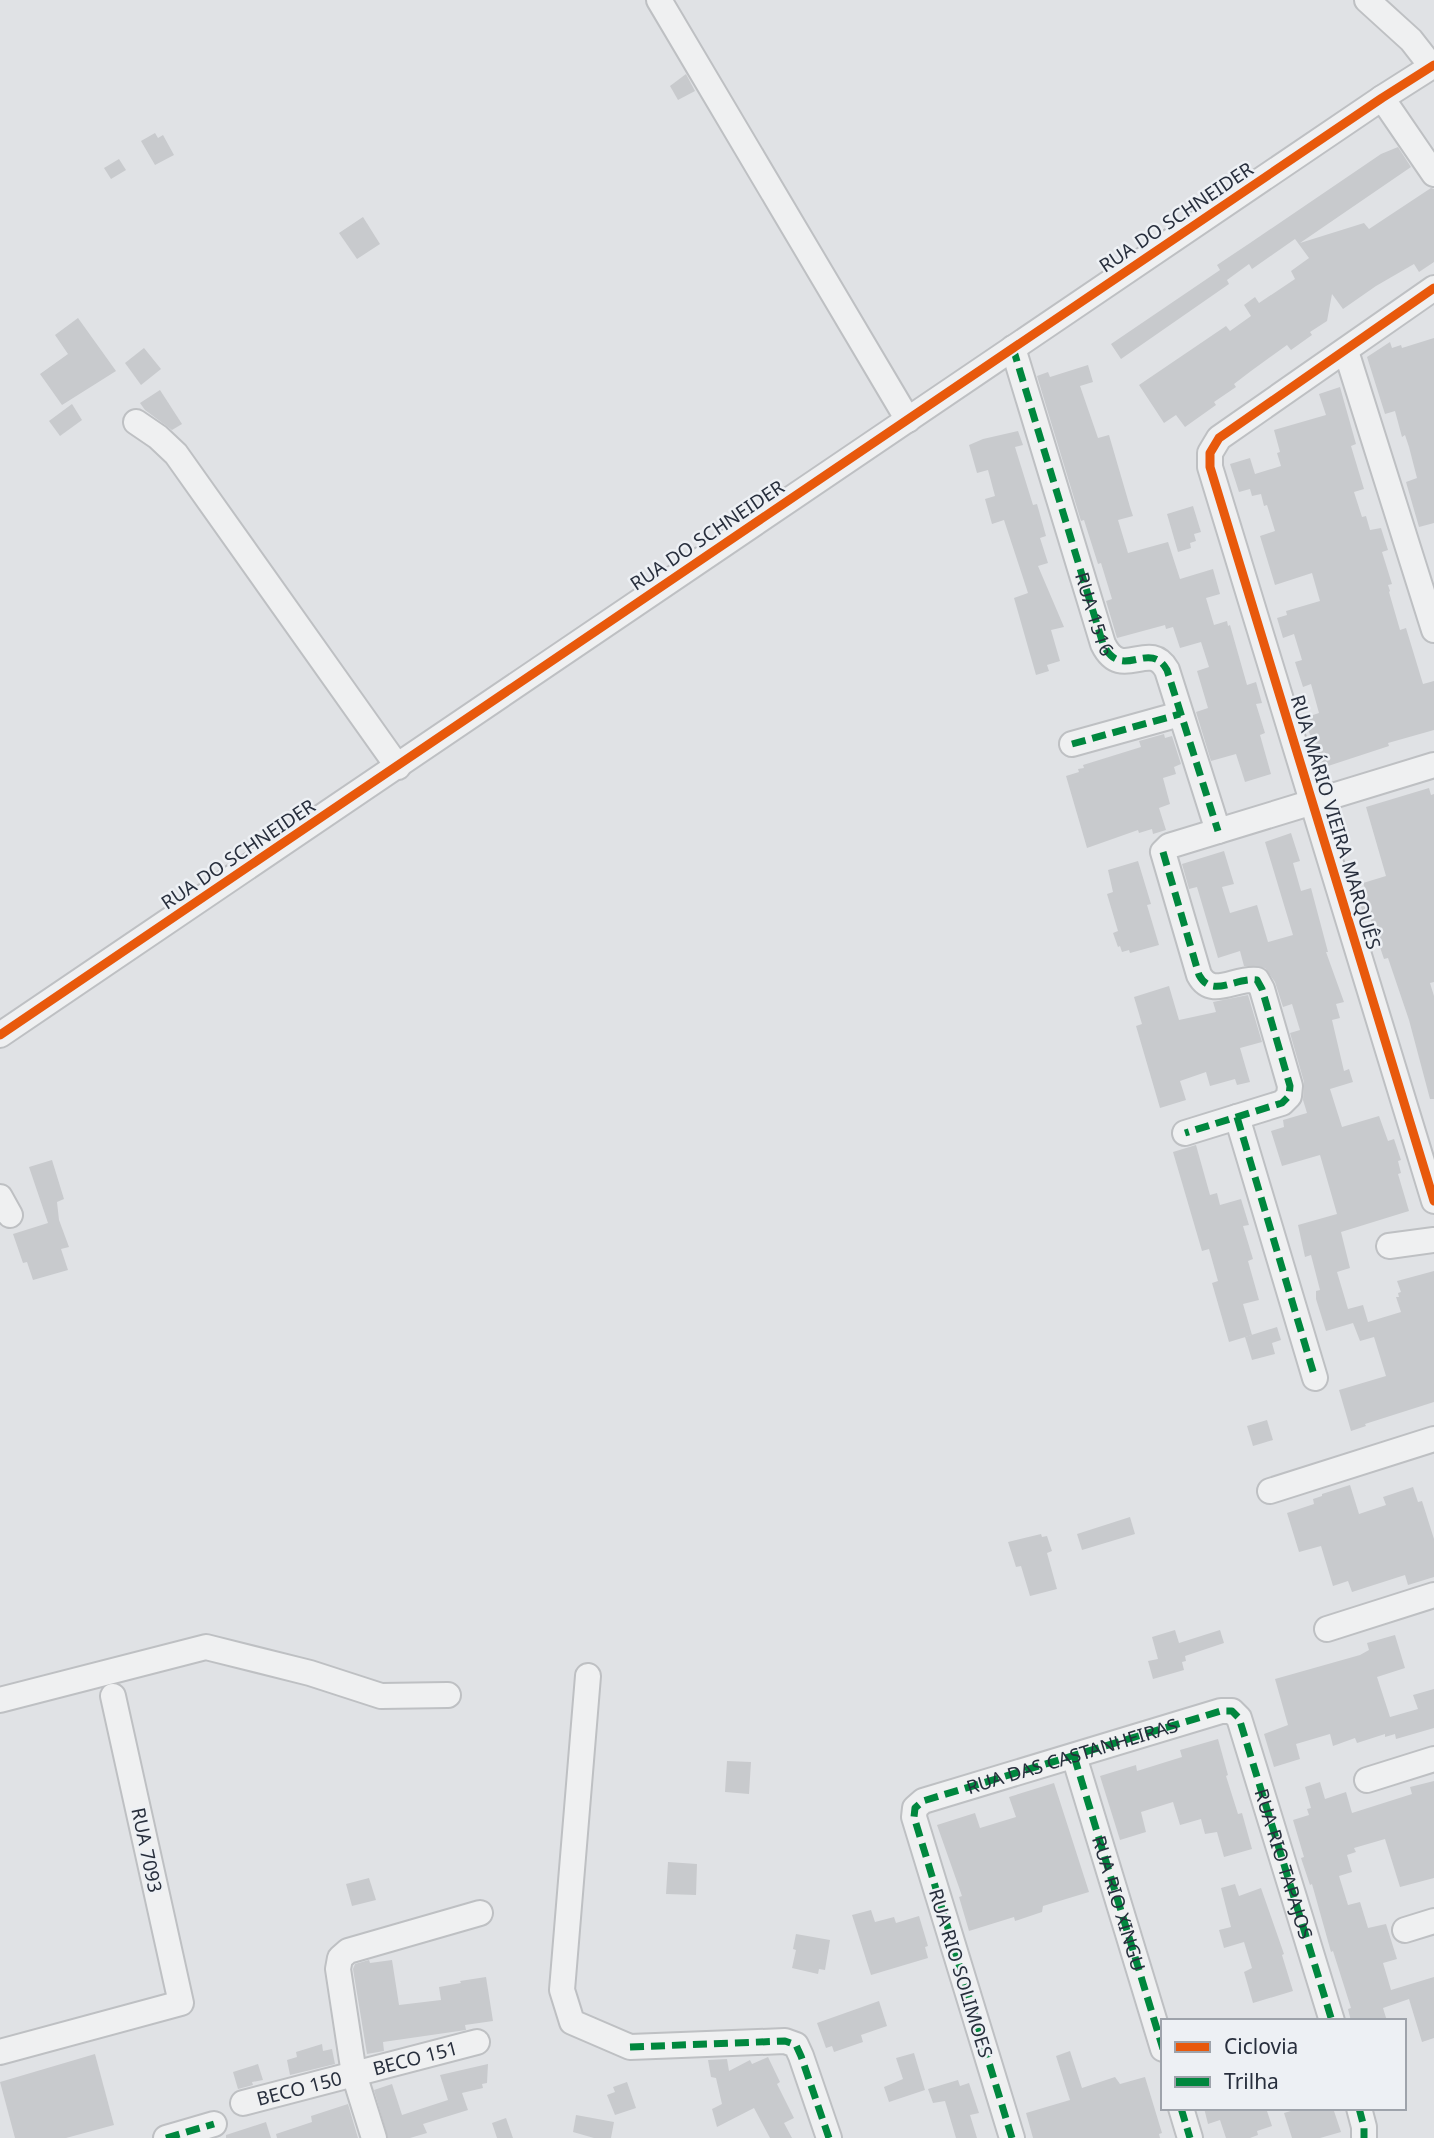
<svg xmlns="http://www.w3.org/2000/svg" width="1434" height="2138" font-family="'Noto Sans',sans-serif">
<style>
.building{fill:#c8cacd}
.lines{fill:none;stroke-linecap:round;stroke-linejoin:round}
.minor-casing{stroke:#bec0c3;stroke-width:28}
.minor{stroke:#eff0f1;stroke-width:24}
.quiet{stroke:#00873e;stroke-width:7;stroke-dasharray:14 7;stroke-linecap:butt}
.cycleway-casing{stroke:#edf0f4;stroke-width:13}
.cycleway{stroke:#e8590c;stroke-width:9}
.labels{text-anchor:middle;stroke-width:5;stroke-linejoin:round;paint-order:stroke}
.street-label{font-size:19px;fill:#282f3d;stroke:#edf0f4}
</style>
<rect width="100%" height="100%" fill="#e0e2e5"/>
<!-- building -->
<g class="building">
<path d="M686 74 695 91 678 100 670 86Z"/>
<path d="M155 133 158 138 163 135 174 155 155 165 141 141Z"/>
<path d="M1398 147 1411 167 1300 243 1364 223 1369 229 1431 188 1434 189V262L1419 272 1414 264 1376 286 1343 309 1332 294 1327 321 1310 332 1312 335 1291 350 1287 345 1251 371 1234 384 1236 387 1214 402 1216 405 1185 427 1176 415 1164 423 1139 385 1226 326 1230 331 1251 316 1244 305 1255 297 1259 303 1295 279 1291 271 1309 258 1295 239 1252 269 1249 264 1227 280 1229 284 1121 359 1111 344 1220 270 1217 265 1250 243 1381 154Z"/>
<path d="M119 159 126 170 111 179 104 168Z"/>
<path d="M363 217 380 244 357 259 339 233Z"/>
<path d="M78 318 116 371 62 405 40 374 68 354 55 335Z"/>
<path d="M1434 338V523L1419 527 1406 482 1417 478 1409 447 1405 435 1402 437 1395 411 1385 414 1367 357 1390 342 1392 348 1401 345 1402 348Z"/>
<path d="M144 348 161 369 141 385 125 363Z"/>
<path d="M1088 365 1093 382 1080 386 1098 438 1109 435 1130 507 1133 516 1118 520 1128 553 1168 542 1180 579 1213 569 1220 594 1206 598 1214 625 1227 621 1228 626 1230 625 1247 685 1256 682 1262 703 1256 704 1265 733 1260 735 1271 774 1245 782 1236 754 1211 761 1196 712 1208 708 1197 671 1209 667 1201 642 1180 648 1173 627 1166 629 1165 625 1117 638 1106 601 1112 599 1101 563 1098 564 1084 520 1081 521 1037 376 1048 372 1050 377Z"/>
<path d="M1340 387 1356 444 1351 446 1364 489 1354 492 1362 517 1366 516 1370 530 1381 528 1388 550 1382 552 1392 584 1388 585 1390 591 1389 592 1400 630 1406 628 1423 684 1434 681V730L1388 743 1389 746 1322 768 1304 718 1319 713 1311 684 1303 687 1295 662 1302 660 1294 634 1283 638 1277 618 1287 615 1286 611 1320 601 1312 573 1275 585 1260 536 1275 531 1267 505 1264 506 1261 494 1252 496 1250 489 1239 492 1230 464 1250 458 1255 474 1281 466 1277 453 1280 452 1274 430 1326 415 1319 394Z"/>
<path d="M160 390 182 424 172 430 145 410 140 403Z"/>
<path d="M72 404 82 420 60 436 49 421Z"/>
<path d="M1018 431 1023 445 1015 447 1033 505 1037 504 1046 536 1040 538 1048 563 1038 566 1064 627 1051 630 1060 661 1047 665 1049 671 1036 675 1014 598 1028 593 1004 520 992 524 985 499 995 496 988 470 977 473 969 445 983 439Z"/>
<path d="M1193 506 1201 532 1194 534 1196 541 1190 543 1191 548 1178 552 1167 514Z"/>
<path d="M1164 734 1165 738 1172 736 1181 764 1174 767 1176 774 1163 778 1170 804 1159 808 1166 830 1153 834 1152 829 1139 833 1138 830 1087 848 1066 776 1079 772 1078 769 1084 768 1083 765 1141 747 1139 741Z"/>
<path d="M1429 788 1431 795 1434 794V982L1430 983 1434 996V1099H1430L1409 1020 1388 958 1384 959 1367 909 1362 910 1356 891 1365 888 1363 883 1386 876 1366 807Z"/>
<path d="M1291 833 1300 861 1293 863 1301 891 1311 888 1328 952H1326L1344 1002 1336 1004 1340 1018 1332 1020 1344 1071 1349 1069 1353 1082 1330 1089 1342 1127 1379 1116 1388 1141 1394 1139 1401 1160 1398 1161 1401 1173 1398 1174 1409 1211 1341 1232 1350 1268 1337 1272 1348 1309 1363 1305 1368 1322 1401 1312 1396 1297H1399L1398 1293 1401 1292 1397 1281 1434 1271V1402L1365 1424 1366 1426 1351 1431 1339 1390 1386 1376 1374 1337 1360 1341 1353 1323 1326 1331 1316 1299V1291L1320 1290 1311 1255 1305 1257 1298 1225 1337 1214 1320 1155 1282 1166 1271 1131 1284 1127 1283 1120 1307 1113 1303 1100 1304 1082 1290 1033 1300 1030 1292 1004 1283 1007 1275 982 1265 968 1244 966 1240 951 1218 958 1197 887 1189 889 1182 864 1224 851 1234 884 1222 887 1230 913 1257 905 1268 942 1293 935 1265 842Z"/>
<path d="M1138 861 1151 904 1147 905 1159 945 1130 953 1129 950 1122 952 1120 946 1118 947 1113 933 1118 931 1107 894 1113 892 1108 870Z"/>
<path d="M1169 986 1179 1020 1216 1012 1213 1002 1248 995 1262 1042 1240 1048 1250 1082 1237 1085 1235 1079 1210 1086 1206 1072 1180 1081 1186 1100 1160 1108 1136 1026 1142 1024 1134 997Z"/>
<path d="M1196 1145 1210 1195 1217 1193 1220 1205 1241 1199 1249 1225 1243 1226 1253 1259 1248 1261 1259 1300 1243 1304 1252 1335 1229 1342 1212 1283 1218 1281 1209 1249 1202 1251 1173 1152Z"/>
<path d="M52 1160 64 1199 57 1202 59 1220 69 1247 61 1249 68 1270 33 1280 27 1262 23 1263 13 1234 48 1223 29 1167Z"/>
<path d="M1277 1327 1281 1340 1272 1343 1275 1354 1252 1360 1245 1337Z"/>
<path d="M1267 1420 1273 1440 1253 1446 1247 1426Z"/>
<path d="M1350 1485 1359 1514 1386 1505 1383 1497 1413 1487 1418 1502 1422 1501 1434 1539V1577L1408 1585 1405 1575 1352 1592 1348 1581 1333 1586 1321 1546 1299 1552 1287 1513 1314 1504 1313 1499 1322 1496V1494Z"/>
<path d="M1130 1517 1135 1534 1082 1550 1077 1534Z"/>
<path d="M1041 1534 1042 1537 1047 1536 1052 1551 1047 1553 1057 1589 1030 1596 1021 1566 1016 1567 1008 1542Z"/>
<path d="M1175 1630 1179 1643 1220 1630 1224 1643 1185 1656 1186 1661 1182 1662 1184 1670 1153 1679 1148 1661 1158 1659 1152 1637Z"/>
<path d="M1395 1635 1405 1668 1377 1677 1390 1717 1418 1709 1413 1695 1434 1689V1728L1396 1739 1395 1734 1385 1737V1734L1357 1743 1355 1738 1333 1746 1330 1734 1296 1744 1300 1759 1274 1767 1264 1734 1288 1725 1275 1679 1360 1655 1369 1650 1367 1643Z"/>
<path d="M1218 1739 1228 1775 1226 1776 1238 1814 1242 1813 1252 1849 1224 1857 1217 1832 1205 1834 1201 1819 1180 1825 1173 1802 1141 1812 1146 1832 1120 1840 1100 1776 1136 1765 1137 1771 1182 1757 1180 1750Z"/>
<path d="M727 1761 751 1762 749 1794 725 1792Z"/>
<path d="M1434 1781V1878L1400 1887 1385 1839 1354 1848 1356 1852 1347 1855 1352 1872 1339 1876 1348 1905 1360 1902 1368 1928 1386 1924 1397 1959 1383 1963 1391 1990 1434 1977V2038L1422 2042 1409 1999 1383 2008 1387 2021H1351L1348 2009 1351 2008 1333 1951 1331 1952 1312 1884 1310 1885 1301 1858 1304 1857 1293 1820 1309 1815 1307 1809 1311 1808 1305 1787 1320 1782 1325 1799 1346 1792 1352 1813 1412 1794 1410 1787Z"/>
<path d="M1054 1783 1089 1892 1043 1906 1042 1912 1015 1921 1014 1917 969 1931 959 1897 962 1896 937 1825 975 1813 980 1828 1016 1817 1009 1797Z"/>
<path d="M668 1862 697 1864 696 1895 666 1894Z"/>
<path d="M369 1878 376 1900 352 1906 346 1884Z"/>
<path d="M1235 1884 1239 1896 1261 1888 1284 1954 1282 1955 1293 1991 1253 2003 1244 1972 1252 1968 1244 1942 1224 1948 1219 1930 1231 1927 1221 1888Z"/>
<path d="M871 1910 875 1922 894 1917 896 1923 919 1916 928 1946 925 1947 928 1958 871 1975 852 1915Z"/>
<path d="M796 1934 830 1940 825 1970 819 1969 818 1974 792 1968 796 1950 793 1949Z"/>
<path d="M369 1960 370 1963 392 1960 399 2005 441 2000 439 1987 461 1983 460 1981 486 1977 493 2021 465 2025 466 2030 459 2031 383 2042 384 2051 367 2054 353 1969 355 1964Z"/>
<path d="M879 2001 887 2026 861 2035 863 2042 834 2052 832 2046 826 2048 817 2023Z"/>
<path d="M322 2044 323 2051 332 2049 335 2064 290 2075 287 2060 297 2057 296 2052Z"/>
<path d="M1070 2051 1082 2088 1115 2077 1120 2084 1145 2077 1162 2133 1159 2134 1160 2138H1033L1026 2113 1070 2100 1056 2056Z"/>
<path d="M914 2053 925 2090 889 2102 884 2087 903 2079 896 2058Z"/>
<path d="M95 2054 114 2125 66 2138H15L0 2082Z"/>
<path d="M768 2057 780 2082 777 2084 794 2118 784 2123 792 2138H770L754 2108 717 2127 712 2109 722 2104 716 2078 711 2077 708 2060 727 2059 729 2071 750 2060 752 2064Z"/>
<path d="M258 2064 263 2080 252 2082 253 2085 238 2089 233 2072Z"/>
<path d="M488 2064 487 2083 482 2084 483 2088 462 2093 468 2110 423 2124 427 2133 410 2138H388L374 2090 392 2084 402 2115 448 2100 440 2075Z"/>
<path d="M958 2080 960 2086 969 2083 979 2113 970 2115 977 2138H956L945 2101 933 2103 928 2089Z"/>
<path d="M627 2082 636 2108 615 2115 607 2095 615 2092 613 2087Z"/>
<path d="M348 2104 358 2138H277L276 2134 312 2122 311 2116Z"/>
<path d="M1204 2108H1266L1272 2126 1257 2131 1258 2135 1250 2138H1226L1220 2120 1208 2124Z"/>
<path d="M1301 2108H1333L1341 2132 1320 2138H1292L1284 2113Z"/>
<path d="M576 2115 614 2122 611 2138H594L573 2132Z"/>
<path d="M506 2118 513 2138H497L492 2123Z"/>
<path d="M266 2122 271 2138H226V2135Z"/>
</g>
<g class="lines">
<!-- minor casing -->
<g class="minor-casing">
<g id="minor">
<path d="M659 0 908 420"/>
<path d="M1367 0 1411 40 1432 67"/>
<path d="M1382 98 1434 174"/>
<path d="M1434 288 1219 438 1210 453V467L1434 1201"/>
<path id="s1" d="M1013 348 1103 644C1122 683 1149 638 1167 670L1218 831"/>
<path d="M1346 351 1434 630"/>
<path d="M136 422 158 437 176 454 398 767"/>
<path d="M1072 744 1180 714"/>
<path d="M0 1035 1382 98 1434 65"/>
<path d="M1237 1117 1315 1378"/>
<path d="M1185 1133 1282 1103 1289 1096 1290 1086 1262 989 1257 980C1235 977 1212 999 1199 975L1163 852 1169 846 1434 765"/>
<path d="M0 1197 10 1215"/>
<path d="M1389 1246 1434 1240"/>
<path d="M1270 1491 1434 1439"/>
<path d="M1327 1629 1434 1595"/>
<path d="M588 1676 562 1990 572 2022 630 2047 785 2041 796 2045 801 2056 829 2138"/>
<path d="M0 1700 206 1647 310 1673 381 1696 448 1695"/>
<path id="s2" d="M1074 1756 1163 2049"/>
<path d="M1367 1780 1434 1759"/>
<path d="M1405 1930 1434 1921"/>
<path d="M0 2052 181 2003 113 1696"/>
<path id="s3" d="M243 2103 477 2042"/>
<path d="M1181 2108 1190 2138"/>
<path d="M1359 2108 1364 2127V2138"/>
<path d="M166 2138 214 2124"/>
<path d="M374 2138 354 2074 338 1969 340 1958 348 1951 480 1913"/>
<path d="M1012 2138 914 1817 915 1808 923 1801 1221 1711H1232L1239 1718 1332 2021"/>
</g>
</g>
<!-- minor -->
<use href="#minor" class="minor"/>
<!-- quiet -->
<g class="quiet">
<path d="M1013 348 1103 644C1122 683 1149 638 1167 670L1218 831"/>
<path d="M1072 744 1180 714"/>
<path d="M1163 852 1199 975C1212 999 1235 977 1257 980L1262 989 1290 1086 1289 1096 1282 1103 1185 1133"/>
<path d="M1237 1117 1315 1378"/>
<path d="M1074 1756 1163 2049"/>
<path d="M630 2047 785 2041 796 2045 801 2056 829 2138"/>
<path d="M1181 2108 1190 2138"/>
<path d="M1359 2108 1364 2127V2138"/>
<path d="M166 2138 214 2124"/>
<path id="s4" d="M1012 2138 914 1817 915 1808 923 1801 1221 1711H1232L1239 1718 1332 2021"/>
</g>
<!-- cycleway casing -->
<g class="cycleway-casing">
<g id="cycleway">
<path d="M1434 288 1219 438 1210 453V467L1434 1201"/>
<path d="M0 1035 1382 98 1434 65"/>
</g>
</g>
<!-- cycleway -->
<use href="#cycleway" class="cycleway"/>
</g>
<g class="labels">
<!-- street labels -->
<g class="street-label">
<text transform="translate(1176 217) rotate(-34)" y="7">RUA DO SCHNEIDER</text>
<text transform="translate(707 535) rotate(-34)" y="7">RUA DO SCHNEIDER</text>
<text dy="7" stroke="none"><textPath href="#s1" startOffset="278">RUA 1516</textPath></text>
<text transform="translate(1336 822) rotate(73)" y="7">RUA MÁRIO VIEIRA MARQUÊS</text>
<text transform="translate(238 854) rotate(-34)" y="7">RUA DO SCHNEIDER</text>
<text dy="7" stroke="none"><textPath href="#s4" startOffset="511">RUA DAS CASTANHEIRAS</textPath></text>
<text transform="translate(147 1850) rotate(78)" y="7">RUA 7093</text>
<text dy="7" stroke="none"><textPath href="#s4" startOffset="840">RUA RIO TAPAJOS</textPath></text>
<text dy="7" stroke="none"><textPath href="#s2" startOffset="154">RUA RIO XINGU</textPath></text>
<text transform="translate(961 1973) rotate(73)" y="7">RUA RIO SOLIMOES</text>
<text dy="7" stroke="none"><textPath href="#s3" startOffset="178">BECO 151</textPath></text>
<text dy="7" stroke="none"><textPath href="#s3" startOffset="58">BECO 150</textPath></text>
</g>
</g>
<!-- legend -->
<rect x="1161" y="2019" width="245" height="91" fill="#edf0f4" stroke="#9ea3ab" stroke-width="2"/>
<rect x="1175" y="2042" width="35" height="10" fill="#e8590c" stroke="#9ea3ab" stroke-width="2"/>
<text x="1224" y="2054" font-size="21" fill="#282f3d">Ciclovia</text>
<rect x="1175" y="2077" width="35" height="10" fill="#00873e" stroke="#9ea3ab" stroke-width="2"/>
<text x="1224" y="2089" font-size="21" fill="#282f3d">Trilha</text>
</svg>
